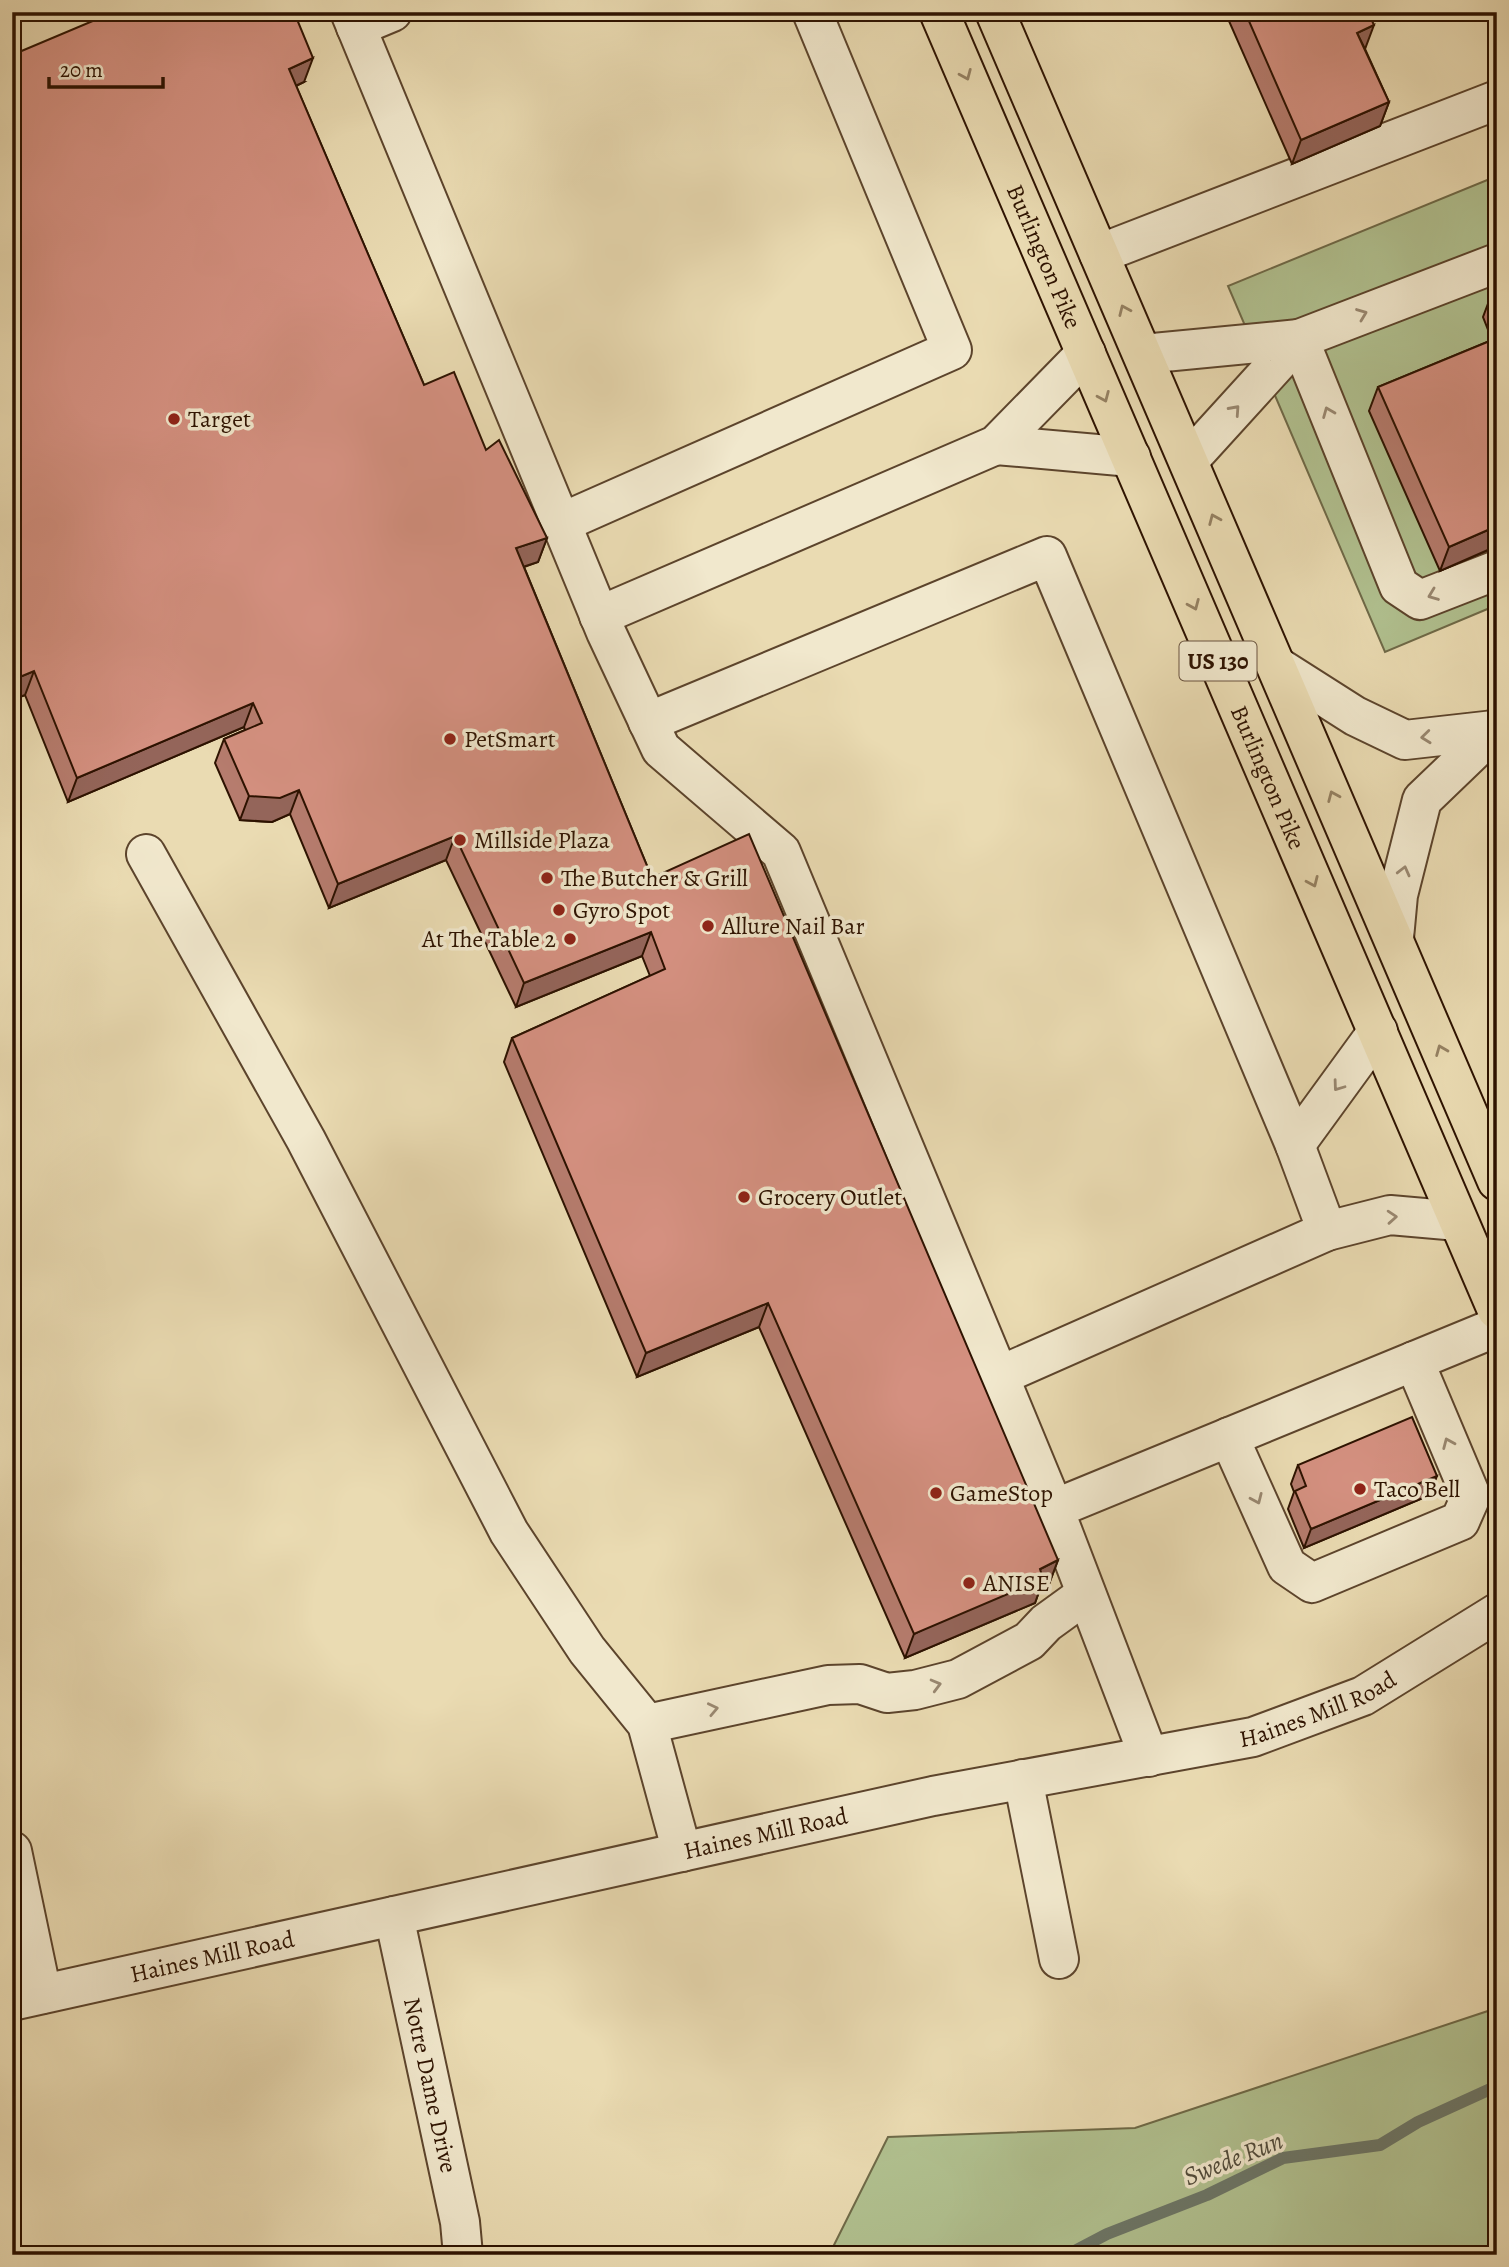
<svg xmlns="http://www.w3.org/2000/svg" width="1509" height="2267" font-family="Alegreya,serif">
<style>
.green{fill:#b1c190;stroke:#6f6a48;stroke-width:2}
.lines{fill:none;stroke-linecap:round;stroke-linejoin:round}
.stream{stroke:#6d7768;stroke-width:12}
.minor-casing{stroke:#5c442c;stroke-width:42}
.highway-casing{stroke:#2d1200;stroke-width:42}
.minor{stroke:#f1e8cd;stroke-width:38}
.highway{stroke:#eadbb2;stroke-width:38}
.wall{fill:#b67c6e;stroke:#2d1200;stroke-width:2}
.shaded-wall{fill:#94655a;stroke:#2d1200;stroke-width:2}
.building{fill:#d49080;stroke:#2d1200;stroke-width:2}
.oneway{stroke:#958162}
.oneway2{stroke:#998871}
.poi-dot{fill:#8f2418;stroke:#f1e8cd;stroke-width:2.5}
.labels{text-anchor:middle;stroke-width:7;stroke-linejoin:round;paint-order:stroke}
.shield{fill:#f1e8cd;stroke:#68523e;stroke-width:2}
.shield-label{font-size:23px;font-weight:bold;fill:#2d1200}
.street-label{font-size:24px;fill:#2d1200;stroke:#f1e8cd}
.poi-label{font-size:24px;fill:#2d1200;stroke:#f1e8cd;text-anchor:start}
.water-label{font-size:26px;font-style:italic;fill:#524d3d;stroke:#f1e8cd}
</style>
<rect width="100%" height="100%" fill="#eadbb2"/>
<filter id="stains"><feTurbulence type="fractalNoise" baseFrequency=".00286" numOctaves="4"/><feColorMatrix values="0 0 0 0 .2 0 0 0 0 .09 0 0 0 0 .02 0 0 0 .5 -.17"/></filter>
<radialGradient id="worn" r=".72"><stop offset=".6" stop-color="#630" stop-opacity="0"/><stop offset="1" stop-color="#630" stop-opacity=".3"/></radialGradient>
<!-- green -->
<g class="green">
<path d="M1497 176V605L1385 652 1228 286Z"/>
<path d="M1497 2008V2255H829L888 2137 1135 2128Z"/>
</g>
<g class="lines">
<!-- stream -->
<path class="stream" d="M1067 2255 1107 2234 1207 2195 1283 2158 1380 2145 1418 2122 1497 2086"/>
<!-- minor casing -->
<g class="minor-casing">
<g id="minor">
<path d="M350 12 606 632 661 749 781 852 999 1376"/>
<path d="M356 27 392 12"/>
<path d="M1099 254 1497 100"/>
<path d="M1497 263 1299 339 1399 586 1420 600 1497 570"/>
<path d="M1143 354 1299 339 1189 460"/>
<path d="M996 445 1131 457"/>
<path d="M561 523 952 350 812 12"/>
<path d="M599 616 996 445 1086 353"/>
<path d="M1278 667 1355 716 1405 740 1494 730"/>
<path d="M648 722 1047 556 1295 1145 1327 1231 999 1376 1054 1509"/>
<path d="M146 854 306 1140 509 1532 587 1650 647 1724 682 1852"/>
<path d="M1394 938 1398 895 1422 800 1497 728"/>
<path d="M1295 1145 1378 1031"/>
<path d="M1327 1231 1390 1215 1458 1221"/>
<path d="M1229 1437 1287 1566 1312 1583 1460 1521 1471 1496 1414 1361"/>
<path d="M647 1724 828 1685 860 1684 887 1693 915 1690 958 1679 1029 1641 1046 1623 1086 1594"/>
<path d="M1149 1757 1054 1509 1497 1327"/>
<path d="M1023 1779 1059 1959"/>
<path d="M12 1851 42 1994"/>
<path id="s1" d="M394 1916 460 2222 463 2255"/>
<path id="s2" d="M12 2001 933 1796 1253 1737 1363 1696 1497 1613"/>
</g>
</g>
<!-- highway casing -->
<g class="highway-casing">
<g id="highway">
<path id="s3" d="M939 12 1497 1310"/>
<path d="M995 12 1497 1181"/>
</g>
</g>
<!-- minor -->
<use href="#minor" class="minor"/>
<!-- highway -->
<use href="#highway" class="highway"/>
</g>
<!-- wall -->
<g class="wall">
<path d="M1225 12H1368L1365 49 1389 102 1380 126 1292 164Z"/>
<path d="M12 55 304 82 296 86 424 385 486 450 547 538 538 562 524 567 652 878 1058 1560 1049 1584 1040 1589 1035 1603 905 1658 759 1327 637 1377 504 1062 512 1038 650 976 642 956 516 1007 446 860 329 908 290 814 272 822 240 820 215 763 224 739 245 730 244 727 68 802 25 695 12 700Z"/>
<path d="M1492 293 1497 306V546L1440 571 1369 411 1378 387 1492 340 1483 317Z"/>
<path d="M1298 1465 1430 1495 1304 1548 1288 1509 1294 1492 1291 1484Z"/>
</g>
<!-- shaded-wall -->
<g class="shaded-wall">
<path d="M1374 25 1365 49 1357 33Z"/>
<path d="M313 58 304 82 280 93 289 69Z"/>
<path d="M1389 102 1380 126 1292 164 1301 140Z"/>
<path d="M1497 526V546L1440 571 1449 547Z"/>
<path d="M547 538 538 562 507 572 516 548Z"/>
<path d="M34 671 25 695 12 700V687L15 679Z"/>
<path d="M253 703 244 727 68 802 77 778Z"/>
<path d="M299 790 290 814 272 822 240 820 249 796Z"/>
<path d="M455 836 446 860 329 908 338 884Z"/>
<path d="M651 932 642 956 516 1007 524 983Z"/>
<path d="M768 1303 759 1327 637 1377 646 1353Z"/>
<path d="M1437 1476 1430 1495 1304 1548 1311 1529Z"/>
<path d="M1058 1560 1049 1584 1040 1589 1035 1603 905 1658 914 1634Z"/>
</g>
<!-- building -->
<g class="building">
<path d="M114 12H294L313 58 289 69 424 385 454 372 486 450 499 440 547 538 516 548 652 878 749 834 1058 1560 1040 1569 1043 1579 914 1634 768 1303 646 1353 512 1038 665 969 651 932 524 983 455 836 338 884 299 790 280 798 249 796 224 739 262 723 253 703 77 778 34 671 15 679 12 671V55Z"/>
<path d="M1245 12H1368L1374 25 1357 33 1389 102 1301 140Z"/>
<path d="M1497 291V306L1492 293Z"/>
<path d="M1497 338V526L1449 547 1378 387Z"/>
<path d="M1412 1417 1437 1476 1311 1529 1295 1491 1306 1486 1298 1465Z"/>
</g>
<!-- one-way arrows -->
<defs><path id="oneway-chevron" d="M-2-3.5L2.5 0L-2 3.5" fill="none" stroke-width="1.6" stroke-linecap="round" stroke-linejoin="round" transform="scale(1.75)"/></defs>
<g class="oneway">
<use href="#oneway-chevron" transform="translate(966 75) rotate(67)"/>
<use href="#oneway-chevron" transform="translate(1124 310) rotate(-114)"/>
<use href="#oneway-chevron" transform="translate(1104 397) rotate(67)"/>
<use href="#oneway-chevron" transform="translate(1214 519) rotate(-113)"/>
<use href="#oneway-chevron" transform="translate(1194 605) rotate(67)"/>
<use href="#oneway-chevron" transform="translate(1333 796) rotate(-113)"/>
<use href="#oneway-chevron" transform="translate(1313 882) rotate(66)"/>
<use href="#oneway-chevron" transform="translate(1441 1050) rotate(-112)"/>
</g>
<g class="oneway2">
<use href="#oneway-chevron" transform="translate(1362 314) rotate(-21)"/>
<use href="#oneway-chevron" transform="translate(1235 410) rotate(-48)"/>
<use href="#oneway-chevron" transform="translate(1328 412) rotate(-112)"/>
<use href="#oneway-chevron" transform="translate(1433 595) rotate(159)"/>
<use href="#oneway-chevron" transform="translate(1426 737) rotate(174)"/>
<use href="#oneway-chevron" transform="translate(1404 871) rotate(-76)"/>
<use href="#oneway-chevron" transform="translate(1338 1086) rotate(126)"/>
<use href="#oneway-chevron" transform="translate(1392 1217) rotate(-4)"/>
<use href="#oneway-chevron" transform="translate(1448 1443) rotate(-113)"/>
<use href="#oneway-chevron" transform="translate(1257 1499) rotate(66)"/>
<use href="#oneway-chevron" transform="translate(936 1685) rotate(-15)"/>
<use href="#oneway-chevron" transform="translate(713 1709) rotate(-12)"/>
</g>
<!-- markers -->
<g class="poi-dot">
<circle cx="174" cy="419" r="7"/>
<circle cx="450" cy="739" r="7"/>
<circle cx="460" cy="840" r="7"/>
<circle cx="547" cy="878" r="7"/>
<circle cx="559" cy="910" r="7"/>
<circle cx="708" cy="926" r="7"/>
<circle cx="570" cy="939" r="7"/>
<circle cx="744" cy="1197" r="7"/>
<circle cx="1360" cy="1489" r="7"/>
<circle cx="936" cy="1493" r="7"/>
<circle cx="969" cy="1583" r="7"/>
</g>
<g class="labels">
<!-- shield labels -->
<rect class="shield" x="1179.5" y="641.5" width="77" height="39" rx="5"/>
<g class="shield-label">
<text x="1218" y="669">US 130</text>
</g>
<!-- street labels -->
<g class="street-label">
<text dy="8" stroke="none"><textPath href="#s3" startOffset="266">Burlington Pike</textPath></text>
<text dy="8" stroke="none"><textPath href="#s3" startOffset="833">Burlington Pike</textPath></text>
<text dy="8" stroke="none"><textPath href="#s2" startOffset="1339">Haines Mill Road</textPath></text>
<text dy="8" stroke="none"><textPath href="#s2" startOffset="772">Haines Mill Road</textPath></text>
<text dy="8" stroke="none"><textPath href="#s2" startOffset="205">Haines Mill Road</textPath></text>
<text dy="8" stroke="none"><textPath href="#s1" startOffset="173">Notre Dame Drive</textPath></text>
</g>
<!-- poi labels -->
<g class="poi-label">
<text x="188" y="427">Target</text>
<text x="464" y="747">PetSmart</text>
<text x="474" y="848">Millside Plaza</text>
<text x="561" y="886">The Butcher &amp; Grill</text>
<text x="573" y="918">Gyro Spot</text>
<text x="722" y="934">Allure Nail Bar</text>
<text x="556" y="947" text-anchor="end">At The Table 2</text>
<text x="758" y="1205">Grocery Outlet</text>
<text x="1374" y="1497">Taco Bell</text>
<text x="950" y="1501">GameStop</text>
<text x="983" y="1591">ANISE</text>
</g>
<!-- water labels -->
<g class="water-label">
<text transform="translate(1233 2158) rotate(-22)" y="9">Swede Run</text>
</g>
</g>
<!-- margin -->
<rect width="1509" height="2267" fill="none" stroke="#eadbb2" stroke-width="42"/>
<rect x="14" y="14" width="1481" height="2239" fill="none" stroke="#2d1200" stroke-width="3.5"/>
<rect x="21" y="21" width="1467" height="2225" fill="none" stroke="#2d1200" stroke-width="2"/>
<!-- scale -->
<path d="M49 77v10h114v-10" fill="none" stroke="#2d1200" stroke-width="3.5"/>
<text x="60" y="77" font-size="21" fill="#2d1200" stroke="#f1e8cd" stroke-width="5" paint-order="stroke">20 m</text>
<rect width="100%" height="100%" filter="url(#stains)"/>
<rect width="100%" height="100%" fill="url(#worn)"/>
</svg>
